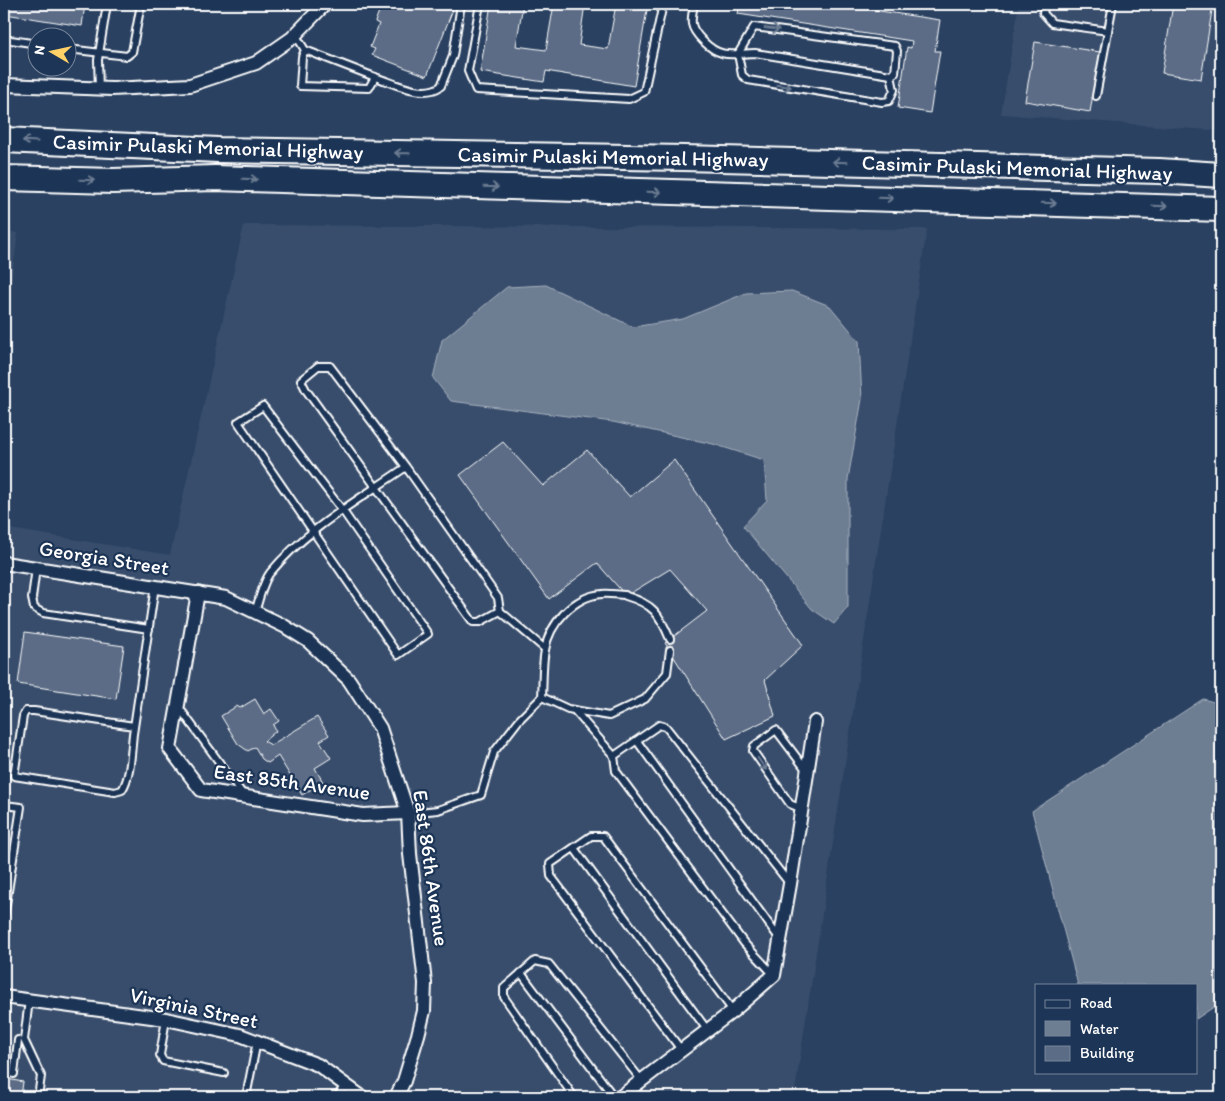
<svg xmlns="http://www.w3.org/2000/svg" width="1225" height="1101" font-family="Itim,sans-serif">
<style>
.built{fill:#394e6c}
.water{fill:#6d7d92;stroke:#a7b1be}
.building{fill:#5b6c86;stroke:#fff}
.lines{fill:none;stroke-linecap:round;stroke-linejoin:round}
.lane-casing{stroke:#fff;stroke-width:10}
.street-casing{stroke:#fff;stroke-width:16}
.highway-casing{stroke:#fff;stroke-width:28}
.lane{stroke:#1d3557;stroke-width:6}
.street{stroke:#1d3557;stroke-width:12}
.highway{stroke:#1d3557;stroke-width:24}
.oneway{stroke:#6c7c92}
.labels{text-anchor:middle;stroke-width:4.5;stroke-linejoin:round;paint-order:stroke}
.street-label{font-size:21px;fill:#fff;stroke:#1d3557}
</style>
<rect width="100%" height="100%" fill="#2a4161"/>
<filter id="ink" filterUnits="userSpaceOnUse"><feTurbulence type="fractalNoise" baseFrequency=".02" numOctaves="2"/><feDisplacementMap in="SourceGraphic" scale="10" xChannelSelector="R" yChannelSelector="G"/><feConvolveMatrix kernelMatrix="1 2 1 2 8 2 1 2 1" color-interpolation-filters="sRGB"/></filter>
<g filter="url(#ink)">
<!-- built -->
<g class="built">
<path d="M1019 4H1221V131L1001 114Z"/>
<path d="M244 225 927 229 794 1097H4V528L170 555Z"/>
<path d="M4 231 18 233 4 333Z"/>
</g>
<!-- water -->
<g class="water">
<path d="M546 285 633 327 683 319 746 293 792 291 830 306 859 341 862 399 848 479V607L834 624 812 609 743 526 767 500 764 460 713 444 613 422 451 401 433 378 442 340 507 287Z"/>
<path d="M1203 699 1221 704V1002L1196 1019V985H1078L1032 811Z"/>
</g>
<!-- building -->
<g class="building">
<path d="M6 4H85L82 26 5 14Z"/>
<path d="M388 4H455L427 76 372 55 375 49 370 47 379 24 375 22 381 6 387 8Z"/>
<path d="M491 4H523L516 46 546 50 554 4H585L579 45 608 49 616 4H648L634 86 546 71 544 82 480 72Z"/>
<path d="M740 4H833L940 20 935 51H940L930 113 898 108 907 47 911 48 912 41 738 14Z"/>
<path d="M1173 4H1213L1201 79 1162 73Z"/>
<path d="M1035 42 1100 52 1090 112 1025 101Z"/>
<path d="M503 442 543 486 587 450 630 497 674 460 803 645 765 680 775 716 726 739 665 643 707 611 670 569 626 596 597 563 549 599 460 475Z"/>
<path d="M25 632 124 646 116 699 18 684Z"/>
<path d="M255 699 264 714 271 709 279 721 273 725 276 731 264 741 271 745 317 717 329 735 320 741 331 758 315 768 323 782 302 795 278 756 268 763 262 759 255 747 248 751 238 744 221 716 237 706 240 708Z"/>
<path d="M4 1060H9L7 1079 23 1082 21 1097H4Z"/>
<path d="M271 1092 304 1097H270Z"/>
</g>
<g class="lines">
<!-- lane casing -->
<g class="lane-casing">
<g id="lane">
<path d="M480 4 468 71 476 90 629 99 644 92 663 4"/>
<path d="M694 4C693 10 691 18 692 24 693 30 699 37 703 41 721 59 731 54 755 53L891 75 895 73 897 51 895 46 754 27 738 54 742 75 748 80 882 102 889 101 894 90 891 75"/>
<path d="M1045 4 1043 13 1052 23 1108 31"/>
<path d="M295 34 305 50 302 57 300 86 369 88 375 77 305 50"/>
<path d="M4 39 38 44"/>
<path d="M68 49 127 56 132 52 141 4"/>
<path d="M375 77C394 83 423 99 441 86L453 56 461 4"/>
<path d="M99 89 98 60 107 4"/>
<path d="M1096 96 1113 4"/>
<path d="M263 406 343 511 428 634 398 655 238 422Z"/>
<path d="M36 568 32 598 34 608 43 613 149 629"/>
<path d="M625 595C617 595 609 593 602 594 574 596 549 624 545 650 542 666 543 682 542 697L568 709 609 716 645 699 667 673 670 650"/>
<path d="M626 596C653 604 659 613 670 639"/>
<path d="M500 611 545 649"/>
<path d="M255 612C259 600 263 582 270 573 306 529 360 499 406 467L330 366H318L301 380 306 390 473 622H480L500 611 498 598 406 467"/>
<path d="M178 706 244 796"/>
<path d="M574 710 614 756"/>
<path d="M134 726 34 711H26L23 716 14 776 115 792 122 790C131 776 131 751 133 734 140 685 148 636 155 586"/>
<path d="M637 741 779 938"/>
<path d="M4 805 21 807 4 917"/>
<path d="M802 809 790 804 753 751 754 746 776 730 807 771"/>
<path d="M408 813 438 810 481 795 494 752 519 720 542 697"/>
<path d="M574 848 708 1031"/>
<path d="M521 973 614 1097"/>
<path d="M774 975 744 943 616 771 614 756 659 725 666 727 789 883"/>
<path d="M29 1000 24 1040 41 1076 38 1097"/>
<path d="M166 1019 160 1055 163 1061 224 1073"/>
<path d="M682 1051 551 876 550 864 591 836H603L733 1011"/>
<path d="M14 1074 18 1040"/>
<path d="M246 1097 257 1041"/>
<path d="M337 1097 345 1085"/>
<path d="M574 1097 504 997V988L535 961 549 964 642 1081"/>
</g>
</g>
<!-- street casing -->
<g class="street-casing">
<g id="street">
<path d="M4 85 112 89 190 85 256 63 292 38 325 4"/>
<path d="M4 563 226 598 284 626 308 641 349 680 380 728 408 813 410 854 425 983 424 1011 418 1035 404 1081 396 1097"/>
<path d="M198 593 170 749 201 790 363 815 408 813"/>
<path d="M4 997 166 1019 240 1035 318 1065 362 1097"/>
<path d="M620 1097 733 1011 774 975 790 884 815 722"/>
</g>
</g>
<!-- highway casing -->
<g class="highway-casing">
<g id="highway">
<path d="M4 140 218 150 684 158 1159 171 1221 175"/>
<path d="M4 178 113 181 215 178 1221 209"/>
</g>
</g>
<!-- lane -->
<use href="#lane" class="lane"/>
<!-- street -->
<use href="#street" class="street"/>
<!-- highway -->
<use href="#highway" class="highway"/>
</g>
<!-- one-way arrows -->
<defs><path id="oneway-shaft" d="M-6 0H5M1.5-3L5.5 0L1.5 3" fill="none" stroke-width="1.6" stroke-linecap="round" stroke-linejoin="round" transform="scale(1.25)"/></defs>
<g class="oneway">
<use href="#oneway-shaft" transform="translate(772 29) rotate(7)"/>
<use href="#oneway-shaft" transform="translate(784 86) rotate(9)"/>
<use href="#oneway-shaft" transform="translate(30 141) rotate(-177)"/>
<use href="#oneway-shaft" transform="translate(402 153) rotate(-179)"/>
<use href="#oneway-shaft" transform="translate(840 162) rotate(-178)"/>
<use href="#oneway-shaft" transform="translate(250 179) rotate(2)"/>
<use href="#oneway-shaft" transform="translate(87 180) rotate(2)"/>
<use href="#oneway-shaft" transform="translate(491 187) rotate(2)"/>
<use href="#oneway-shaft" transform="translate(654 192) rotate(2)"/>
<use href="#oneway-shaft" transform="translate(886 198) rotate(2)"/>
<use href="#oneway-shaft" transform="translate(1049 203) rotate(2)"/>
<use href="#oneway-shaft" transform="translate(1160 206) rotate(2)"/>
<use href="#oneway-shaft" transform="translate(762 764) rotate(55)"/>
</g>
</g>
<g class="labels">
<!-- street labels -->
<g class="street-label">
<text transform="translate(208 147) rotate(2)" y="7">Casimir Pulaski Memorial Highway</text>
<text transform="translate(613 157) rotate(1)" y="7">Casimir Pulaski Memorial Highway</text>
<text transform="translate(1017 168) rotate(2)" y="7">Casimir Pulaski Memorial Highway</text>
<text transform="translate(104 558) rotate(9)" y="7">Georgia Street</text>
<text transform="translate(292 782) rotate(8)" y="7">East 85th Avenue</text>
<text transform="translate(431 868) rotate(82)" y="7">East 86th Avenue</text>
<text transform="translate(194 1008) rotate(12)" y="7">Virginia Street</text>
</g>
</g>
<!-- margin -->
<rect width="1225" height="1101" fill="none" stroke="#1d3557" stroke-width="20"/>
<rect x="10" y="10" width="1205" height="1081" fill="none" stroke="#fff" stroke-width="2" filter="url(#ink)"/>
<!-- legend -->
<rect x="1035" y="984" width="162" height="90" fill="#1d3557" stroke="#77869a"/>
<rect x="1045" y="1000" width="25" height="8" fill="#1d3557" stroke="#77869a"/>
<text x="1080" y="1008" font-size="15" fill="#ffffff">Road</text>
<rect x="1045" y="1021" width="25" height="15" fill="#6d7d92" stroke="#77869a"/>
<text x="1080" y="1034" font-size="15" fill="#ffffff">Water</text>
<rect x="1045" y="1046" width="25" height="15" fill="#5b6c86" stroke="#77869a"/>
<text x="1080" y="1058" font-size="15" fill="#ffffff">Building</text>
<!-- north arrow -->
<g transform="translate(52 52) rotate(279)"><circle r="24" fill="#1d3557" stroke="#77869a"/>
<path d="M0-4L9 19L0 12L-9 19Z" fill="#ffd166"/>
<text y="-8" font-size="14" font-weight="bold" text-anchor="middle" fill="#ffffff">N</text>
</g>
</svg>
